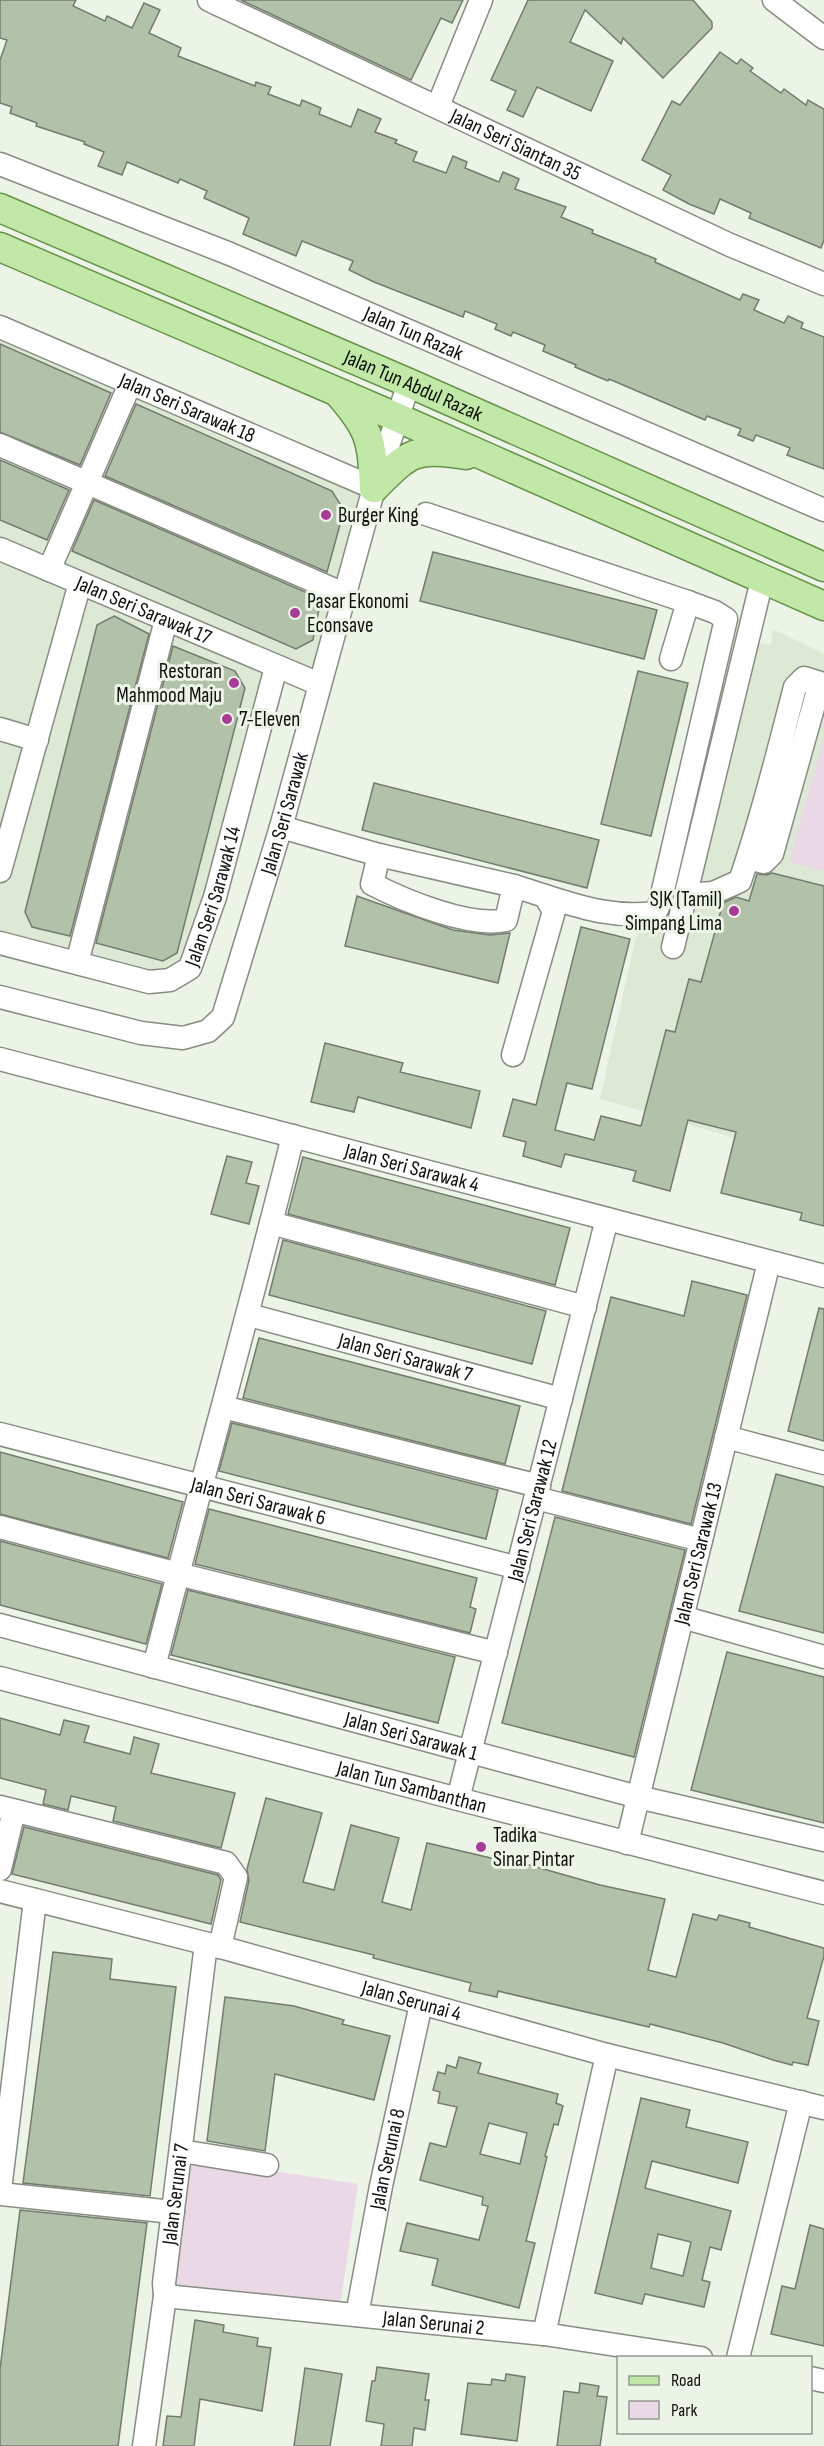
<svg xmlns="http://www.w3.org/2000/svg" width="824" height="2446" font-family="'Sofia Sans Condensed',sans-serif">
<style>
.built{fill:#dde9d5}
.green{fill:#ebd8e6}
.building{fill:#b2c2a8;stroke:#747b70;stroke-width:1.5;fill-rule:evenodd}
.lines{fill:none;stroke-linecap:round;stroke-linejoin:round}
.minor-casing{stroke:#868d81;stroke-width:25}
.major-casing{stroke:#68924a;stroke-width:31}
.minor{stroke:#fff;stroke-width:22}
.major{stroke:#c1e8a6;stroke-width:28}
.poi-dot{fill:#aa3a98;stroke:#ecf4e7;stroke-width:2}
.labels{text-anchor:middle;stroke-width:6;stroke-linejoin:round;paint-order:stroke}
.street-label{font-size:21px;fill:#0e110d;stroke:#ecf4e7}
.poi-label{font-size:21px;fill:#0e110d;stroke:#ecf4e7;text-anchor:start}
</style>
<rect width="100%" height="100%" fill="#ecf4e7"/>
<!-- built -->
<g class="built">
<path d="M0 335 365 493 315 675 269 657 212 881 183 961 170 971 150 975 0 935Z"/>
<path d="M773 629 824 654V1164L600 1099 635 940 656 873 697 882 755 642 771 645Z"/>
</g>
<!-- green -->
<g class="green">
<path d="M824 737V871L789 862Z"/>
<path d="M189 2158 358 2184 340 2307 172 2290Z"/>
</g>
<!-- building -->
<g class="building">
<path d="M0 0H76L73 6 105 21 107 16 132 28 144 3 160 10 149 33 181 48 178 56 255 86 256 82 271 87 268 94 300 106 302 100 321 108 319 114 351 127 358 109 381 119 375 132 397 140 395 143 417 152 413 161 446 173 453 156 467 162 465 168 499 182 503 172 519 179 515 189 566 207 561 217 593 230 592 233 656 259 655 262 740 300 743 294 759 300 754 310 784 323 788 316 803 323 801 328 824 337V469L787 455 790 448 756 435 753 441 738 435 741 429 707 416 705 420 609 379 608 381 575 367 576 365 543 351 545 345 513 332 511 336 495 329 497 324 465 311 463 317 374 282 349 270 353 261 302 241 296 256 243 234 249 218 204 198 207 191 180 179 178 183 127 162 122 175 98 166 104 152 84 144 85 142 36 126 37 123 10 113 12 107 0 103V60L7 40 0 38Z"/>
<path d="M241 0H463L452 23 441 18 411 80Z"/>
<path d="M528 0H693L712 22V28L663 78 623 38 621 44 585 10 570 42 613 61 591 111 537 87 523 117 507 110 516 91 491 80Z"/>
<path d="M720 52 737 64 741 59 753 68 750 71 781 93 784 89 806 105 808 100 824 109V240L821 248 749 218 751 213 720 199 714 214 689 204 663 190 671 175 642 160 672 101 680 105Z"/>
<path d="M0 344 111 393 80 465 0 432Z"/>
<path d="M136 404 332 491 344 510 327 572 105 476Z"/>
<path d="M0 460 69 490 47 540 0 520Z"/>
<path d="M94 500 321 599 313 640 296 649 72 551Z"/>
<path d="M433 552 657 610 644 659 420 601Z"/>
<path d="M114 616 149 634 70 936 32 927 25 912 97 625Z"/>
<path d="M173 646 235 671 245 688 177 953 163 961 96 943Z"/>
<path d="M638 671 688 683 651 836 601 824Z"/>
<path d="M374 783 599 840 587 888 362 830Z"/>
<path d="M772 873 824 886V1226L800 1220 802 1213 721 1193 736 1132 688 1120 670 1191 633 1181 636 1171 565 1154 561 1167 523 1156 526 1142 503 1136 513 1099 536 1105 581 927 630 939 592 1089 567 1083 555 1130 594 1140 601 1116 641 1126 666 1030 675 1032 689 979 701 982 723 903 736 897 749 901 757 874 767 875Z"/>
<path d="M357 896 453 930 490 935 510 933 498 983 345 946Z"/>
<path d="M325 1043 403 1063 400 1072 480 1091 471 1128 358 1097 354 1112 311 1102Z"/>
<path d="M227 1156 252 1162 246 1183 259 1186 249 1224 211 1214Z"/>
<path d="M303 1157 570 1228 555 1285 288 1214Z"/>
<path d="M283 1240 546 1311 532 1364 269 1295Z"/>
<path d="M692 1281 747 1295 691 1524 562 1491 611 1297 684 1316Z"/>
<path d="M819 1308 824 1309V1441L788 1431Z"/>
<path d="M259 1338 520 1406 505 1464 243 1398Z"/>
<path d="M232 1423 498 1490 486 1539 219 1471Z"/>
<path d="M0 1452 183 1502 168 1558 0 1514Z"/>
<path d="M776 1474 824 1487V1633L739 1611Z"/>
<path d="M209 1509 477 1578 470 1607 476 1609 470 1633 195 1564Z"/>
<path d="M555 1517 685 1550 634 1757 502 1723Z"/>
<path d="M0 1541 162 1584 146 1644 0 1605Z"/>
<path d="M188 1590 455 1657 438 1723 171 1655Z"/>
<path d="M727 1652 824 1677V1823L691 1790Z"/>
<path d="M0 1718 60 1735 64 1720 89 1726 84 1742 130 1754 134 1737 159 1744 151 1773 235 1793 221 1848 113 1821 116 1807 71 1796 68 1810 43 1804 46 1790 0 1778Z"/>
<path d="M266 1798 322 1813 303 1882 334 1890 351 1825 399 1838 382 1902 411 1910 427 1843 512 1863V1860L600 1885 665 1899 648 1970 676 1977 693 1914 717 1920 719 1915 750 1923 749 1927 824 1948V1956L807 2018 819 2021 808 2065 793 2062 792 2065 773 2060 723 2043 650 2024 649 2027 498 1991 497 1997 469 1991 471 1983 373 1958 374 1955 240 1922 249 1880 247 1869Z"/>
<path d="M24 1827 218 1875 221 1880 211 1924 12 1874Z"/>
<path d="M53 1952 112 1959 110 1979 176 1987 150 2196 23 2183Z"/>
<path d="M225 1997 294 2006 344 2020 342 2024 390 2036 374 2100 275 2074 265 2151 207 2141Z"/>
<path d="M459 2057 481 2063 478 2073 558 2094 556 2103 563 2106 558 2125 554 2124 545 2156 547 2157 526 2241 535 2243 519 2308 432 2285 438 2259 400 2251 407 2223 479 2240 488 2206 482 2205 483 2197 420 2180 430 2143 446 2147 457 2107 438 2103 440 2092 433 2090 438 2072 445 2074 447 2065 456 2068ZM489 2123 527 2133 520 2164 480 2154Z"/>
<path d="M641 2098 690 2110 686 2127 748 2142 738 2183 652 2161 645 2188 731 2211 721 2250 710 2247 702 2280 710 2282 704 2307 645 2294 642 2304 595 2293ZM658 2234 691 2242 683 2276 651 2268Z"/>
<path d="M20 2210 147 2223 118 2446H0V2369Z"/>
<path d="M810 2225 824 2229V2346L771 2334 782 2286 795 2289Z"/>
<path d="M195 2320 224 2325 223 2332 258 2338 257 2346 271 2348 262 2411 200 2399 194 2446H163L167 2416 181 2417Z"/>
<path d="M377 2367 429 2374 425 2400H429L425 2430 414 2428 412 2446H381L384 2424 366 2421 372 2381H375Z"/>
<path d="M305 2368 342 2374 330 2446H294Z"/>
<path d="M506 2374 525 2377 517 2441 461 2434 468 2383 491 2385 492 2379 505 2381Z"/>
<path d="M580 2383 599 2386 597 2396 607 2397 600 2446H557L564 2391 579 2393Z"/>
</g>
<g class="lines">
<!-- minor casing -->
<g class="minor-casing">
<g id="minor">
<path id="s1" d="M209 0 730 245 824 284"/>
<path d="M774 0 824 38"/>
<path d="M438 106 481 0"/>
<path id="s2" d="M0 164 230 254 824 510"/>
<path id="s3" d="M0 327 374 488"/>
<path d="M0 445 344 594"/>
<path d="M426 514 688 602 715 612 726 619 660 903 655 913C613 918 584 908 545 896"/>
<path id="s4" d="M0 549 319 684"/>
<path d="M49 570 130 384"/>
<path d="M671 659 688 602"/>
<path d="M0 729 37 740"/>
<path d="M281 827 379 855 514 886 545 896 554 911 513 1055"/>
<path d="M379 855 372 884C405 901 470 928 506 920L514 886"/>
<path d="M0 871 80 583"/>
<path d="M685 895 713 893 740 881C762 817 778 752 795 687L804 678 820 683 772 854 764 862 748 858"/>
<path id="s5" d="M0 943 149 982 170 980 190 968 215 897 276 667"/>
<path d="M673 947 762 580"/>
<path d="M77 963 166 620"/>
<path id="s6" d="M0 997 141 1033 183 1038 208 1031 223 1017 281 827 374 488 409 383"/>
<path id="s7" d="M0 1059 824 1276"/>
<path d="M271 1223 585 1307"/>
<path id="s8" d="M249 1315 561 1399"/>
<path d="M223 1407 539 1486"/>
<path id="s9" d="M0 1434 518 1568"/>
<path d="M726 1437 824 1463"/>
<path d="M536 1498 701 1540"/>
<path d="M0 1527 178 1574 496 1653"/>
<path d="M682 1617 824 1657"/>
<path id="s10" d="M0 1625 638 1797 824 1840"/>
<path d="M154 1667C199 1490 249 1314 293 1136"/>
<path id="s11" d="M0 1678 458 1799 824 1893"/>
<path id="s12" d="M458 1799 607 1219"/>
<path d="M0 1807 226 1863 236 1877 220 1947"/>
<path id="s13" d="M627 1843 769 1262"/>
<path d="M0 1869 14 1811"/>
<path id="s14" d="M0 1891 224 1948 607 2055 824 2108"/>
<path d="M181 2151 267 2165"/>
<path d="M0 2190 35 1900"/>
<path d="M0 2194 173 2212"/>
<path id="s15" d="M165 2296 544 2334 701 2358"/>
<path id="s16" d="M357 2315 381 2186 421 2004"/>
<path d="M544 2334 607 2055"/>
<path d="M738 2358 801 2102"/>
<path d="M810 2378 824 2381"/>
<path id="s17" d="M144 2446 165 2296 164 2283 206 1944"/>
</g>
</g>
<!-- major casing -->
<g class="major-casing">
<g id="major">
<path id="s18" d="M0 208 409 383 824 567"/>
<path d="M0 247 396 417 824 606"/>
<path d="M339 394C371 430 372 442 374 488"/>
<path d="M374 488C410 452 414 447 466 455"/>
</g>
</g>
<!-- minor -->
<use href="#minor" class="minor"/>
<!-- major -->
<use href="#major" class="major"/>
</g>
<!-- markers -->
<g class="poi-dot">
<circle cx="326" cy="515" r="6"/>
<circle cx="295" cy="613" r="6"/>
<circle cx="234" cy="683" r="6"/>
<circle cx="227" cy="719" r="6"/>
<circle cx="734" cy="911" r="6"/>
<circle cx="481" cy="1847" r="6"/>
</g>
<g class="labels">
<!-- street labels -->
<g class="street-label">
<text dy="7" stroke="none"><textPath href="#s1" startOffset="339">Jalan Seri Siantan 35</textPath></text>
<text dy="7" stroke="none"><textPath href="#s2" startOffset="447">Jalan Tun Razak</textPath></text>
<text dy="7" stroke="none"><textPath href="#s18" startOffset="450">Jalan Tun Abdul Razak</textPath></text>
<text dy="7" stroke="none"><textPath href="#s3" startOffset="204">Jalan Seri Sarawak 18</textPath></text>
<text dy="7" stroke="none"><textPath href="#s4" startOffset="156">Jalan Seri Sarawak 17</textPath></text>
<text dy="7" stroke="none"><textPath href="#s6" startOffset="447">Jalan Seri Sarawak</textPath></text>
<text dy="7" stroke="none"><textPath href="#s5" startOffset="274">Jalan Seri Sarawak 14</textPath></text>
<text dy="7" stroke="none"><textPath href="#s7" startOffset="426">Jalan Seri Sarawak 4</textPath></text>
<text dy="7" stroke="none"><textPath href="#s8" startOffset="162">Jalan Seri Sarawak 7</textPath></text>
<text dy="7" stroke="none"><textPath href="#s9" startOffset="267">Jalan Seri Sarawak 6</textPath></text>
<text dy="7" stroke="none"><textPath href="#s12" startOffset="298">Jalan Seri Sarawak 12</textPath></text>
<text dy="7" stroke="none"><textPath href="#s13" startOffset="298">Jalan Seri Sarawak 13</textPath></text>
<text dy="7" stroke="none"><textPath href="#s10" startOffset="426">Jalan Seri Sarawak 1</textPath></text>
<text dy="7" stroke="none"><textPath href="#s11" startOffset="426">Jalan Tun Sambanthan</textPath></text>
<text dy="7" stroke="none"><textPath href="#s14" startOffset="426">Jalan Serunai 4</textPath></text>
<text dy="7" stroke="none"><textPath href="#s16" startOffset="159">Jalan Serunai 8</textPath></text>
<text dy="7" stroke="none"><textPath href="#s17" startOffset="254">Jalan Serunai 7</textPath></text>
<text dy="7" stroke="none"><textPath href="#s15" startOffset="270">Jalan Serunai 2</textPath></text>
</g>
<!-- poi labels -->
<g class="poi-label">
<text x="338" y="522">Burger King</text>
<text x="307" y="608">Pasar Ekonomi<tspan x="307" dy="24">Econsave</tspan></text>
<text x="222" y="678" text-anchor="end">Restoran<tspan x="222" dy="24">Mahmood Maju</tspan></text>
<text x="239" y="726">7-Eleven</text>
<text x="722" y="906" text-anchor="end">SJK (Tamil)<tspan x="722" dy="24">Simpang Lima</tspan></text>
<text x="493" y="1842">Tadika<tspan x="493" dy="24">Sinar Pintar</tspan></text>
</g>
</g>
<!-- legend -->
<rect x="617" y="2356" width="195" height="78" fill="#ecf4e7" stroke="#939990" stroke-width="1.5"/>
<rect x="629" y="2376" width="30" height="9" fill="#c1e8a6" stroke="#939990" stroke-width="1.5"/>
<text x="671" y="2386" font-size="18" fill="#0e110d">Road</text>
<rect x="629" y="2401" width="30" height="18" fill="#ebd8e6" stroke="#939990" stroke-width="1.5"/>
<text x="671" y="2416" font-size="18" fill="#0e110d">Park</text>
</svg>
